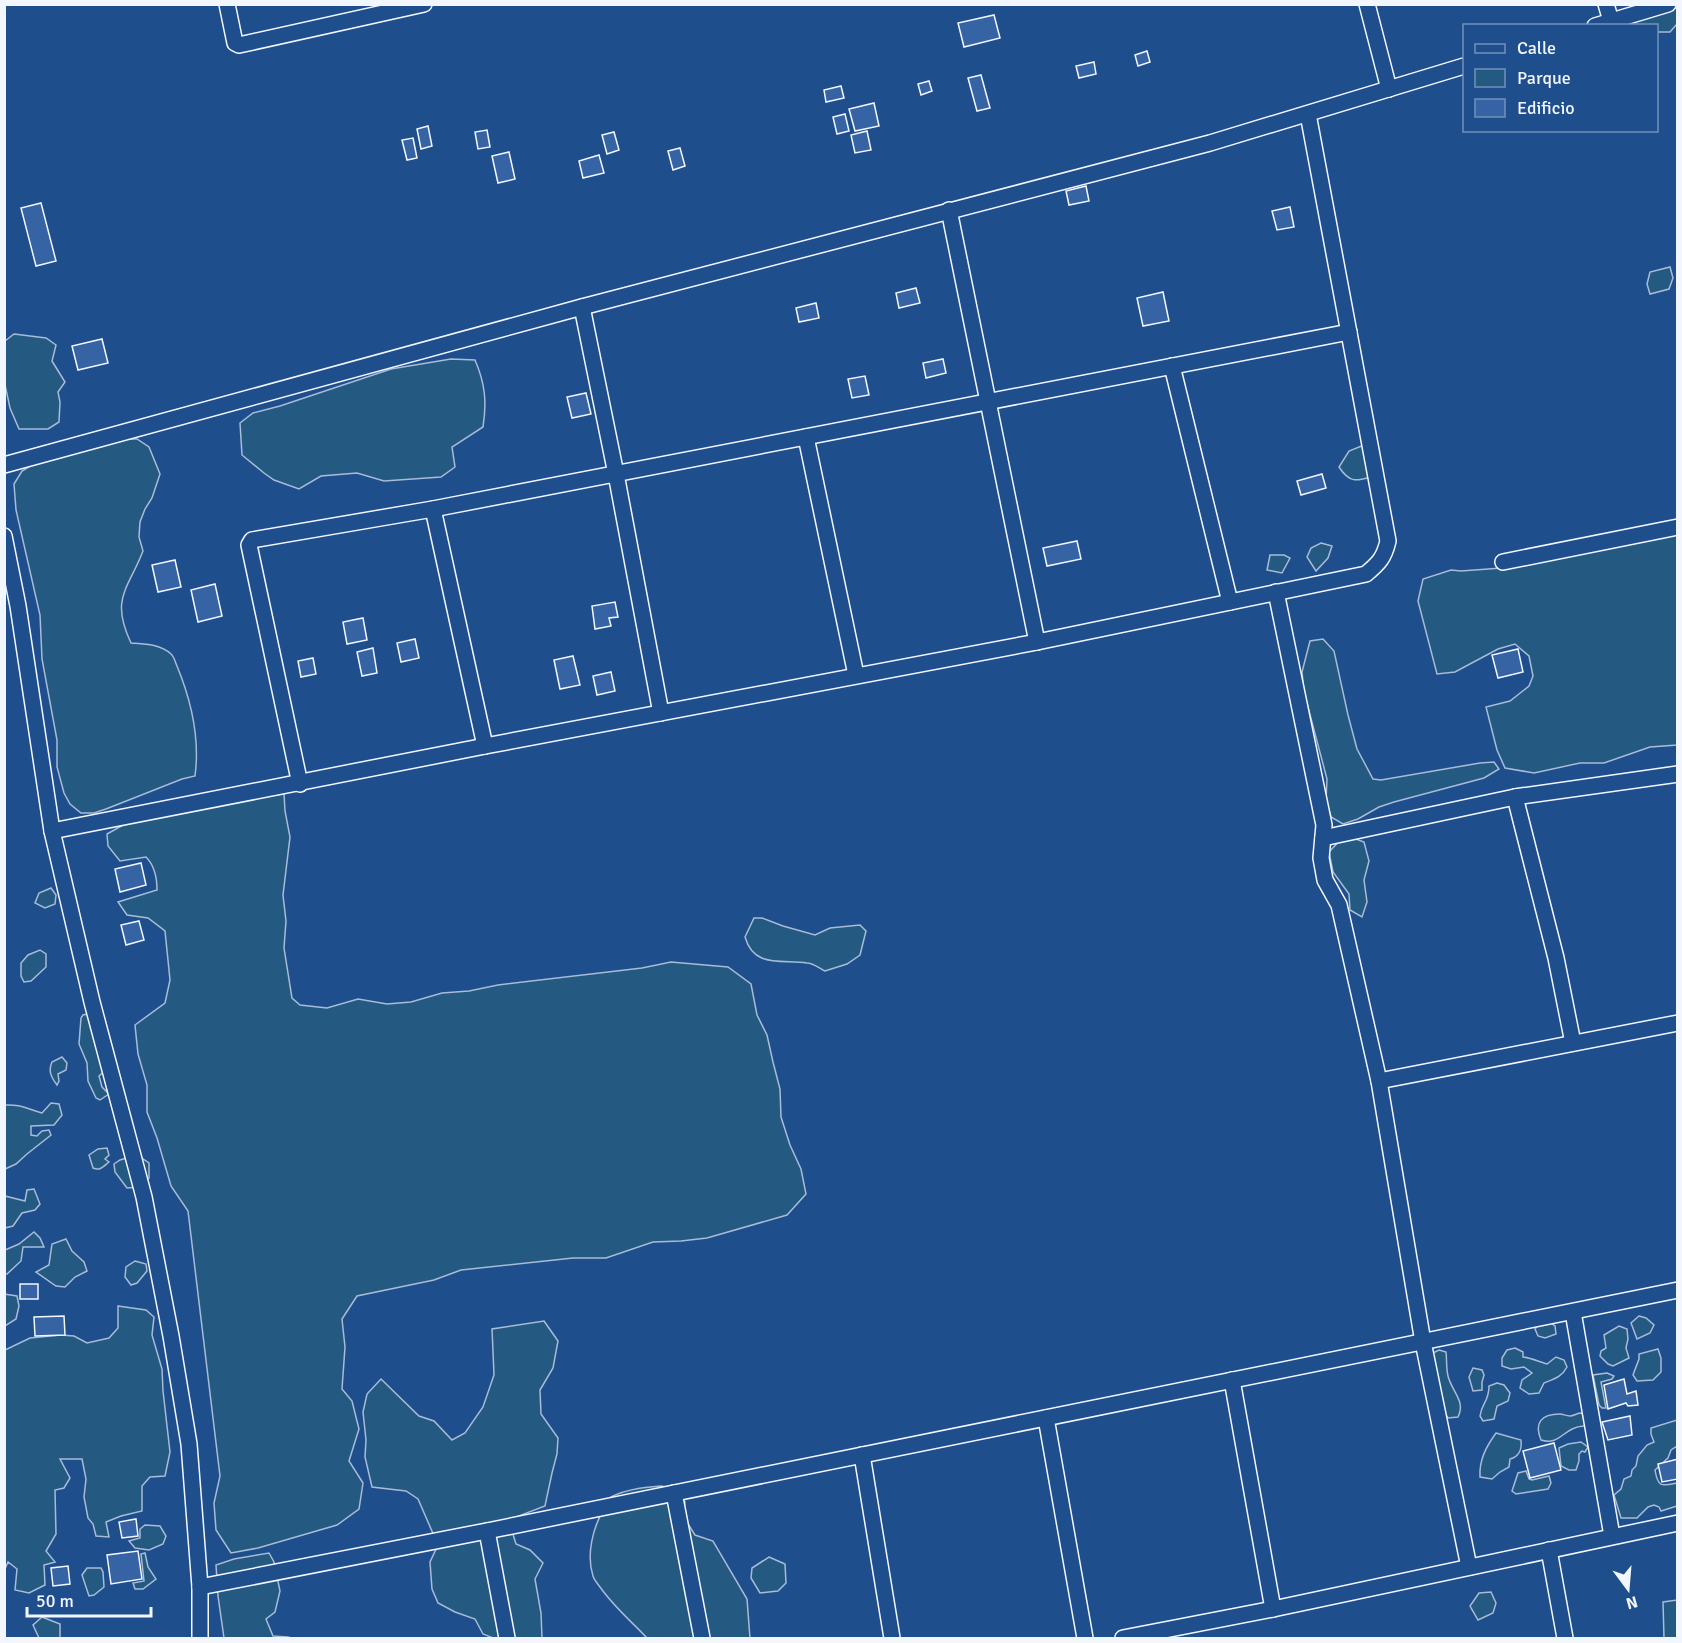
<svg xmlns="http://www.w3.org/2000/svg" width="1682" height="1643" font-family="Signika,sans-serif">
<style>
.green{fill:#245a82;stroke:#a8bbd7;stroke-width:1.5}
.building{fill:#3563a3;stroke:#f2f6ff;stroke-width:1.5}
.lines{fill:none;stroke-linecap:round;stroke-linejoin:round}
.street-casing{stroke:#f2f6ff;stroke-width:18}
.street{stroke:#1f4e8c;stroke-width:15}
</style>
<rect width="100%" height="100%" fill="#1f4e8c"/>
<!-- green -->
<g class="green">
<path d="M1677 8V24L1670 32H1657L1656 26H1609L1665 9Z"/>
<path d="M1670 267 1673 278 1669 289 1650 294 1647 284 1650 272Z"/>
<path d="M14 334 46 338 56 345 52 361 65 382 58 392 60 402 59 422 48 429H19L10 408 5 385V341Z"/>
<path d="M451 359 475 360C485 383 487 402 483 427L452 447 455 467 441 477 384 481 357 473 321 476 299 489 274 480 264 473 242 455 240 423 253 413 280 406 391 369Z"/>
<path d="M123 439H137L149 447 160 474 152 498 145 509 140 522 139 537 143 551C128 590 110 598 131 643 144 644 160 644 171 654 174 656 175 662 177 666 191 700 200 739 195 776L182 779 106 809 94 813H81L70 804 64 793 57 767V740L42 659 40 615 16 510 14 484 22 471 35 463Z"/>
<path d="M1364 445 1375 476C1357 481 1350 484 1339 467L1349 451Z"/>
<path d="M1677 527V745L1650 747 1604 763H1580L1534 773 1505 768 1497 750 1486 707 1510 701 1529 686 1533 676 1529 656 1515 644 1498 649 1455 672 1437 674 1418 601 1423 579 1451 570 1461 571 1515 567Z"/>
<path d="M1321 543 1332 546 1328 558 1316 571 1307 557 1311 548Z"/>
<path d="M1270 555H1284L1290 558 1282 573 1267 570Z"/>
<path d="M1323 639 1334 651 1348 715 1357 749 1373 779 1381 780 1480 763 1494 762 1499 769 1484 778 1394 802 1379 807 1358 819 1343 824 1331 817 1326 800 1327 779 1304 692 1302 672 1310 641Z"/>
<path d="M284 794 285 811 290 837 283 895 286 921 284 948 292 998 300 1005 327 1008 358 999 387 1004 411 1002 442 993 469 991 498 985 642 968 671 962 728 967 751 984 757 1015 767 1035 773 1062 780 1089 781 1117 790 1145 801 1169 806 1194 787 1215 707 1238 681 1241 653 1242 606 1258H573L461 1270 434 1280 357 1296 342 1319 345 1347 342 1389 352 1401 359 1429 349 1461 363 1483 359 1509 337 1525 258 1548 231 1553 216 1530 214 1503 220 1476 188 1211 171 1186 157 1138 147 1112V1085L138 1054 135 1025 165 1003 170 980 165 931 148 918 127 915 118 902 157 890C157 877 155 866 146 857L120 861 108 846 107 834 132 820 251 798Z"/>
<path d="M1345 835 1364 842 1369 861 1364 880 1367 902 1362 917 1350 910 1349 894 1333 872 1329 852Z"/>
<path d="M51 888 56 895 55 904 45 908 35 903 39 893Z"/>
<path d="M754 918H762L783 926 815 935 830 928 860 925 866 931 860 955 847 964 825 971C819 968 813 963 807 963 783 959 754 969 745 937Z"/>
<path d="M40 950 46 954V967L31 981 24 982 21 976V963L28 955Z"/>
<path d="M92 1013 109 1067 99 1076 102 1087 109 1094 100 1100 96 1098 88 1081 87 1063 79 1044 81 1018 83 1015Z"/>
<path d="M62 1057 67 1063 66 1070 58 1074 59 1081 57 1085C51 1077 48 1071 52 1062Z"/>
<path d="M51 1103 59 1104 62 1115 54 1125 31 1126V1135L37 1136 42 1131 49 1130 51 1135 27 1154 16 1164 5 1169V1105C20 1104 27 1109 42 1113Z"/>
<path d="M107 1148 109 1155 105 1159 109 1162C103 1167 100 1171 93 1168L89 1155 98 1149Z"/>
<path d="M130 1157H140L149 1163V1178L140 1187 127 1188 115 1172 114 1164 120 1160Z"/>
<path d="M34 1189 40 1204 35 1210 22 1213 13 1226 5 1228V1196L25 1201 27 1190Z"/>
<path d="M34 1232 40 1238 44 1247H23L21 1261 7 1274H5V1250L19 1244Z"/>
<path d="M66 1239 72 1251 84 1262 87 1271 75 1277 65 1287 56 1286 36 1272 49 1265 52 1244Z"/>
<path d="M135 1261 146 1264 147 1271 137 1283 131 1285 125 1277 126 1267Z"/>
<path d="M4 1294 17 1296 19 1306 16 1319 5 1326Z"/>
<path d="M118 1306 146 1310 154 1317 152 1335 162 1369 163 1391 170 1452 165 1476 150 1477 142 1486V1511L121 1516 106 1522 109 1537 96 1536 93 1524 88 1518 84 1497 86 1479 82 1459H60L70 1478 64 1488 55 1490 56 1534 46 1551 55 1562 44 1565 45 1585 29 1593 15 1590 17 1569 8 1562 5 1569V1350L30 1338 60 1335 74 1336 87 1343 109 1338 118 1328Z"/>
<path d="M1639 1316 1646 1318 1654 1325 1650 1333 1637 1339 1631 1323Z"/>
<path d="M544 1321 558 1341 553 1368 540 1390 541 1414 558 1438 557 1454 552 1473 545 1506 516 1517 512 1531 516 1544 530 1550 543 1563 535 1579 541 1613 542 1638H493L483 1634 475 1619 455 1612 438 1603 432 1589 430 1562 438 1545 418 1499 406 1491 372 1487 365 1457 366 1440 363 1412 367 1394 381 1379 419 1416 434 1421 452 1440 465 1433 483 1407 494 1375 492 1329Z"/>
<path d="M1548 1321 1555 1326 1556 1334 1545 1338 1538 1336 1535 1329 1540 1322Z"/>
<path d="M1619 1326 1627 1329 1628 1339 1626 1348 1629 1358 1613 1366 1608 1364 1600 1356 1601 1351 1606 1348 1604 1335Z"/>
<path d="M1515 1348 1523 1352V1357C1532 1358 1539 1362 1547 1364L1556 1357 1564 1360 1567 1367C1562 1377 1554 1379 1544 1383L1539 1393 1529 1394 1520 1388 1522 1380 1532 1373 1524 1367 1511 1369 1502 1366V1358L1507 1350Z"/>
<path d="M1658 1349 1661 1358V1372L1653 1380 1637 1381 1633 1375 1639 1359V1354Z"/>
<path d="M1439 1350 1446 1352C1447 1360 1446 1368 1448 1376 1452 1392 1466 1401 1458 1417L1448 1418 1444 1412 1433 1353Z"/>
<path d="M1473 1368 1482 1370 1484 1375 1482 1382V1390L1473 1391 1469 1377Z"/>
<path d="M1607 1373 1614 1376 1612 1379 1601 1382 1606 1408H1602L1599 1405 1593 1375Z"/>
<path d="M1497 1383 1504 1385 1510 1393 1508 1401 1497 1406 1494 1419 1483 1421 1480 1416C1482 1402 1489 1402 1489 1386Z"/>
<path d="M1580 1413 1585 1414 1587 1420 1584 1426C1563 1427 1561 1446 1541 1440 1534 1423 1541 1414 1560 1414 1563 1414 1566 1416 1570 1416 1573 1416 1576 1414 1580 1413Z"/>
<path d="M1677 1420V1446L1671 1450 1668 1458 1655 1470C1658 1488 1662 1486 1677 1483V1506L1661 1511 1659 1507 1654 1505 1648 1507 1637 1518H1621L1614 1495 1621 1489 1624 1479 1631 1476 1632 1470 1636 1466 1638 1456 1647 1445 1654 1442 1651 1434V1428Z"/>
<path d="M1496 1433 1521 1440C1522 1449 1519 1457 1510 1459L1509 1467 1500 1472 1492 1479 1480 1477C1479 1460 1486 1447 1496 1433Z"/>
<path d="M1581 1442 1588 1447 1585 1452 1582 1451 1579 1454V1461L1576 1470H1569L1561 1466 1559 1448 1568 1444Z"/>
<path d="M1526 1471 1529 1479 1532 1480 1549 1476 1551 1483 1548 1489 1516 1494 1512 1491 1518 1473Z"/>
<path d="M661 1486 676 1489 685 1502 683 1516 695 1535 713 1541 747 1599 750 1638H647C631 1621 614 1607 600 1587 598 1584 594 1580 593 1576 586 1555 593 1527 604 1509 606 1505 608 1500 611 1497 624 1490 646 1487 661 1486Z"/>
<path d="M145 1525 160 1526 166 1536 163 1544 149 1550 135 1548 129 1541 140 1538V1529Z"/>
<path d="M145 1553 148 1567 156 1579 143 1589H135L133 1583 144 1581 141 1554Z"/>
<path d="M269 1553 274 1562 280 1591 275 1612 266 1619 273 1636 288 1637 291 1638H224L218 1596 216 1565 234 1559Z"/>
<path d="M769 1557 785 1564 786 1583 778 1591 760 1593 751 1578 752 1568Z"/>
<path d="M87 1568H101L103 1572 104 1587 94 1595 89 1596 82 1575Z"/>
<path d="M1491 1592 1496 1603 1493 1613 1478 1620 1470 1606 1479 1593Z"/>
<path d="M1677 1600V1638H1664L1663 1602Z"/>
<path d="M42 1617 60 1624V1638H39L33 1625Z"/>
</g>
<!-- building -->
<g class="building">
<path d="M994 15 1000 38 964 47 958 23Z"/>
<path d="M1147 51 1150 62 1138 66 1135 55Z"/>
<path d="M1094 62 1096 74 1079 78 1076 66Z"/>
<path d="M981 75 990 108 977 111 968 78Z"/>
<path d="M929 81 932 91 921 95 918 84Z"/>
<path d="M841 86 844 98 826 102 824 90Z"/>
<path d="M874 103 879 126 855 131 849 109Z"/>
<path d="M845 114 849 131 837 134 833 117Z"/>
<path d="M428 126 432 146 421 149 417 129Z"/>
<path d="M487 130 490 147 478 149 475 132Z"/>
<path d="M867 131 871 150 855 153 851 135Z"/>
<path d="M614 132 619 150 607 154 602 135Z"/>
<path d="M413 138 417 158 407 160 402 140Z"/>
<path d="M680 148 685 166 673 170 668 151Z"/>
<path d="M509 152 515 179 498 183 492 156Z"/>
<path d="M599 155 604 173 583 178 579 161Z"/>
<path d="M1086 186 1089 201 1069 205 1066 191Z"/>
<path d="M41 203 56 261 36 266 21 208Z"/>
<path d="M1290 207 1294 227 1277 230 1272 211Z"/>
<path d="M916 288 920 303 899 308 896 293Z"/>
<path d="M1163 292 1169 321 1143 326 1137 298Z"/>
<path d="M816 303 819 318 799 322 796 308Z"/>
<path d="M102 339 108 363 78 370 72 346Z"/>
<path d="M943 359 946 373 926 378 923 363Z"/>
<path d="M865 376 869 395 852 398 848 379Z"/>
<path d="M586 393 591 414 572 418 567 397Z"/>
<path d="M1322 474 1326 488 1301 495 1297 481Z"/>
<path d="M1077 541 1081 559 1047 566 1043 548Z"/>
<path d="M175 560 181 587 158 592 152 565Z"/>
<path d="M215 584 222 616 198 622 191 590Z"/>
<path d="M615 602 618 617 609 618 611 626 595 629 592 606Z"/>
<path d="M363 618 367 640 347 644 343 622Z"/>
<path d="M415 639 419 658 401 662 397 643Z"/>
<path d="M373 648 377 673 362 676 357 652Z"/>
<path d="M1518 649 1523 672 1498 678 1492 655Z"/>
<path d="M573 656 580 685 560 689 554 660Z"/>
<path d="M313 658 316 674 301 677 298 661Z"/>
<path d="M611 672 615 691 597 695 593 676Z"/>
<path d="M141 863 146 885 120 892 115 869Z"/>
<path d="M139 921 144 940 126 945 121 925Z"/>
<rect x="20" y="1284" width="18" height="15"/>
<path d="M64 1316 65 1335 35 1336 34 1317Z"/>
<path d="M1624 1379 1627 1394 1636 1391 1638 1405 1628 1406 1626 1403 1608 1409 1604 1385Z"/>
<path d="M1630 1416 1632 1435 1608 1440 1602 1422Z"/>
<path d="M1554 1443 1561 1470 1530 1478 1523 1451Z"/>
<path d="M1678 1459V1479L1662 1482 1658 1464Z"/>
<path d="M136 1519 138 1536 122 1538 119 1522Z"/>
<path d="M138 1551 142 1579 111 1584 107 1555Z"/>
<path d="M68 1566 70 1584 53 1586 51 1568Z"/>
</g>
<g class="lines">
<!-- street casing -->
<g class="street-casing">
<g id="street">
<path d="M227 4 235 43 239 45 424 4"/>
<path d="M1367 4 1389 89"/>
<path d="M1606 4 1611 21"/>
<path d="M1595 26 1668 4"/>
<path d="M949 210 1037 642"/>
<path d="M582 307 616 474 661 713"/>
<path d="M1172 366 1230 602"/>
<path d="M806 437 856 675"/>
<path d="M4 465 582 307 1210 143 1464 66"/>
<path d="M433 509 485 746"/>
<path d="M4 536 18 606 52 831 92 1002 144 1197 171 1336 189 1444 200 1587V1638"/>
<path d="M1503 562 1678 527"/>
<path d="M1276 592 1324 825 1321 858 1325 880 1339 905 1379 1081 1423 1342 1469 1567"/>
<path d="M300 784 249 545 252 540 433 509 1349 332"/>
<path d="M1515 797 1556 958 1573 1043"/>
<path d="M52 831 485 746 1037 642 1366 574C1379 563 1384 558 1388 541L1308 114"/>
<path d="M1323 838 1515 797 1678 774"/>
<path d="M1379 1081 1678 1023"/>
<path d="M1573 1312 1612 1536"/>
<path d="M1232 1380 1273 1609"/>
<path d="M1046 1418 1085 1638"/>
<path d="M862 1455 892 1638"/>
<path d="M674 1493 702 1638"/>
<path d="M487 1531 507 1638"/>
<path d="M1549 1550 1565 1638"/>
<path d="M200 1587 487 1531 1678 1290"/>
<path d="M1123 1638 1273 1609 1678 1523"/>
</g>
</g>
<!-- street -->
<use href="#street" class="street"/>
</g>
<!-- border -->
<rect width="1682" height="1643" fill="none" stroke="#f2f6ff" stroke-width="12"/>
<!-- legend -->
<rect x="1463" y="24" width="195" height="108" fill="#1f4e8c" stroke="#7391ba" stroke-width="1.5"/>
<rect x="1475" y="44" width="30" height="9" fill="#1f4e8c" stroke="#7391ba" stroke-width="1.5"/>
<text x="1517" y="54" font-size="18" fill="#f2f6ff">Calle</text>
<rect x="1475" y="69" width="30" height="18" fill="#245a82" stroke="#7391ba" stroke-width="1.5"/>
<text x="1517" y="84" font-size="18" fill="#f2f6ff">Parque</text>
<rect x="1475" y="99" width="30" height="18" fill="#3563a3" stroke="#7391ba" stroke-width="1.5"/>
<text x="1517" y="114" font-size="18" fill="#f2f6ff">Edificio</text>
<!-- north arrow -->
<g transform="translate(1628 1589) rotate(164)" stroke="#1f4e8c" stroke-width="4.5" paint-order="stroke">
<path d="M0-4.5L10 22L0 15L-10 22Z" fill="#f2f6ff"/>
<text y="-9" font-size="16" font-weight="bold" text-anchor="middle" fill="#f2f6ff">N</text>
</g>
<!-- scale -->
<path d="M27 1607v9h124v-9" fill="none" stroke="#f2f6ff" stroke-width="3"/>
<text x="36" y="1607" font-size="18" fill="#f2f6ff" stroke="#1f4e8c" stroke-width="4.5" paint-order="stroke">50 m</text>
</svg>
